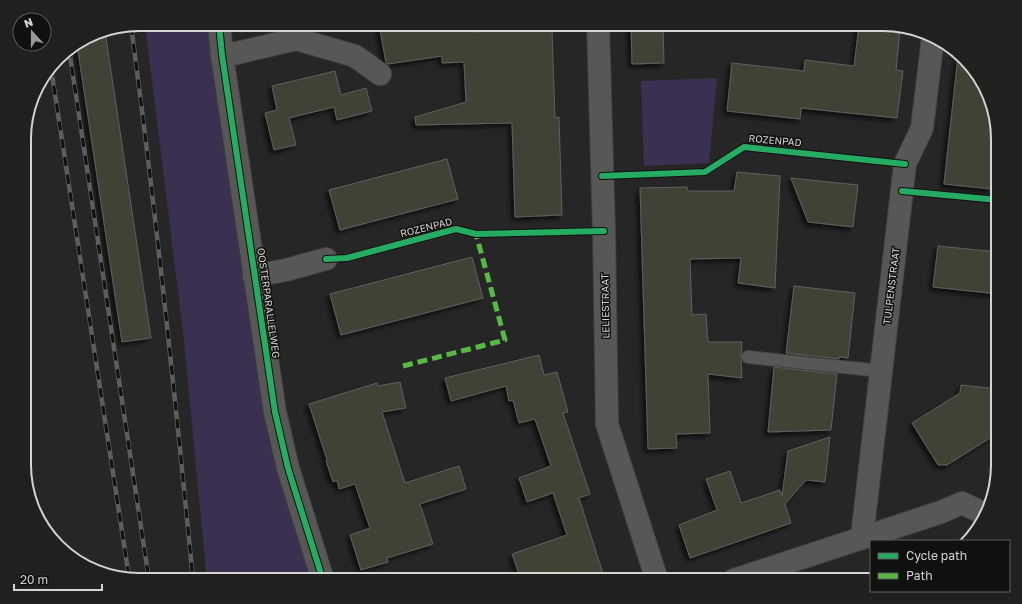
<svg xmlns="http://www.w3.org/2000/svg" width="1022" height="604" font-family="'Golos Text',sans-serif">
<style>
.green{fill:#3c3051}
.building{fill:#414236;stroke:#5f5f5f;filter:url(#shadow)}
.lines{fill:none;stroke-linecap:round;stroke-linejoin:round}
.lane-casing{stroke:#424242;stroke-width:14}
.street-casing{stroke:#424242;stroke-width:24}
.lane{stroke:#575756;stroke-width:12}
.street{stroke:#575756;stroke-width:22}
.rail-casing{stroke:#5d5d5d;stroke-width:4.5}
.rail{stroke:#10100f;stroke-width:3;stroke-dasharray:9;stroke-linecap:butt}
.quiet{stroke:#58b947;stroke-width:5;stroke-dasharray:10 5;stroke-linecap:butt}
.cycleway-casing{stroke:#10100f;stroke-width:8}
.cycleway{stroke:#26ab63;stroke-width:6}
.labels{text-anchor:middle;stroke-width:3;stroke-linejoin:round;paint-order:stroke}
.street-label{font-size:10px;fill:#d4d4d3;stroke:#10100f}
.rim{fill:none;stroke:#d4d4d3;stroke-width:2}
</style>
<defs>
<filter id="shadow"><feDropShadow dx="-3.5" dy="3.5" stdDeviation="2" flood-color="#0009"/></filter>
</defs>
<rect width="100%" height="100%" fill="#262626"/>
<!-- green -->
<g class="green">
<path d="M145 24H208L214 82 263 412 275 466 311 580H207L183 331Z"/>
<path d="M239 24H276L239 33Z"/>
<path d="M717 78 709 163 644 166 641 81Z"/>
</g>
<!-- building -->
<g class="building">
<path d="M379 24H470V32L552 30 555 118 559 117 562 215 515 217 512 123 416 125 415 117 466 102 464 62 442 63V56L388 64 386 63Z"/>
<path d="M631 24H663L664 63 632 64Z"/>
<path d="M859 26 900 30 896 70 903 71 897 118 801 108 800 119 727 111 732 63 804 71 805 60 854 66Z"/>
<path d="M105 31 151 338 122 342 77 44 95 33Z"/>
<path d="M958 56 979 75 997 130 991 189 944 184Z"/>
<path d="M335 71 341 95 366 88 372 111 337 120 334 107 289 118 296 145 274 150 265 113 277 110 272 86Z"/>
<path d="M447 159 458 199 340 230 329 190Z"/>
<path d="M737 172 780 176 775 288 738 283 741 258 690 259 692 315 706 314 708 342H742L741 357 742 378 708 374 710 433 676 434 677 448 648 449 640 188 687 187 688 191H734Z"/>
<path d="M791 178 858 185 853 227 808 222Z"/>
<path d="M938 246 998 252V294L933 287Z"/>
<path d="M472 257 483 298 341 335 330 294Z"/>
<path d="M794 286 855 293 848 358 839 357V359L786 353Z"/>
<path d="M539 355 544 375 557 372 568 412 563 413 590 494 579 498 605 580H521L512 554 567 535 553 493 527 502 519 478 551 466 535 419 519 423 513 400 509 401 506 386 451 401 445 378Z"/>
<path d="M774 367 837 374 831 430 768 432Z"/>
<path d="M400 382 406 408 382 412 405 483 459 466 466 489 420 504 433 544 387 558 388 562 361 570 350 535 370 528 355 484 339 489 337 480 333 482 326 461 327 460 309 404 377 383 378 386Z"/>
<path d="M961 385 998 389V433L947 465H938L912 423 960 393Z"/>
<path d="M830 437 825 482 806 480 785 504 791 523 690 558 679 525 717 510 706 479 730 471 741 503 780 490 782 496 788 451Z"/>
</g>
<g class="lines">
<!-- lane casing -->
<g class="lane-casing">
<path id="lane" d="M748 357 881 371"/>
</g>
<!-- street casing -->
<g class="street-casing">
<g id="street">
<path d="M219 24 222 55 275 412 288 468 323 580"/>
<path d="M598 24 604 231 607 424 657 580"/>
<path d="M222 55 237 53 296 39 355 56 380 74"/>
<path d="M254 276 286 270 326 259"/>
<path d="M862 537 905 164 922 128 933 37"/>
<path d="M734 580 941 512 962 503 985 514"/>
</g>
</g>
<!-- lane -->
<use href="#lane" class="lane"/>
<!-- street -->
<use href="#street" class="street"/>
<!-- rail casing -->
<g class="rail-casing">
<g id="rail">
<path d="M131 26C156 210 175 395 193 580"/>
<path d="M69 49 149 580"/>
<path d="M51 68 129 577"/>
</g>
</g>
<!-- rail -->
<use href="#rail" class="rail"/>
<!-- quiet -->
<path class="quiet" d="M403 366 505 340 476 234"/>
<!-- cycleway casing -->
<g class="cycleway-casing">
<g id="cycleway">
<path d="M219 24 222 55 275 412 288 468 323 580"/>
<path d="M602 176 705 172 744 147 905 164"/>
<path d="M902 191 998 200"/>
<path d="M326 259 347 258 456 229 476 234 604 231"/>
</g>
</g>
<!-- cycleway -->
<use href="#cycleway" class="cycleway"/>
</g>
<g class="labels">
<!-- street labels -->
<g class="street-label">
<text transform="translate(775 140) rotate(5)" y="4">ROZENPAD</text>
<text transform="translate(426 227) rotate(-14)" y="4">ROZENPAD</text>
<text transform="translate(891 286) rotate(-83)" y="4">TULPENSTRAAT</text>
<text transform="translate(269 303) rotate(82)" y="4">OOSTERPARALLELWEG</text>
<text transform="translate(605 306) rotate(-91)" y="4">LELIESTRAAT</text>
</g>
</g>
<!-- crop -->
<path d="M0 0H1022V604H0ZM139 31H883A108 108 0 0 1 991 139V465A108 108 0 0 1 883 573H139A108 108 0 0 1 31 465V139A108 108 0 0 1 139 31Z" fill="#20201f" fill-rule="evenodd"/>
<path class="rim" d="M139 31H883A108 108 0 0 1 991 139V465A108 108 0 0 1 883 573H139A108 108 0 0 1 31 465V139A108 108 0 0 1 139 31Z"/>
<!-- legend -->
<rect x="870" y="540" width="140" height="52" fill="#10100f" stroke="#5e5e5d"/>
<rect x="878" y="553" width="20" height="6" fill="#26ab63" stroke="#5e5e5d"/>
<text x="906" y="560" font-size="12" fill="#d4d4d3">Cycle path</text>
<rect x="878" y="573" width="20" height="6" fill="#58b947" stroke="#5e5e5d"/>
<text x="906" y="580" font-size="12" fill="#d4d4d3">Path</text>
<!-- north arrow -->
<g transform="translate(32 32) rotate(339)"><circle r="19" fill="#10100f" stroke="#5e5e5d"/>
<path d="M0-3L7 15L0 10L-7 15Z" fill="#979796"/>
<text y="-6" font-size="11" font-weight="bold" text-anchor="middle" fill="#d4d4d3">N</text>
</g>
<!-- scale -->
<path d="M14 584v6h88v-6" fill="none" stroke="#d4d4d3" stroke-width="2"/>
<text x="20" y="584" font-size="12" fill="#d4d4d3" stroke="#10100f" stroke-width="3" paint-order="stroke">20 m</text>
</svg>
